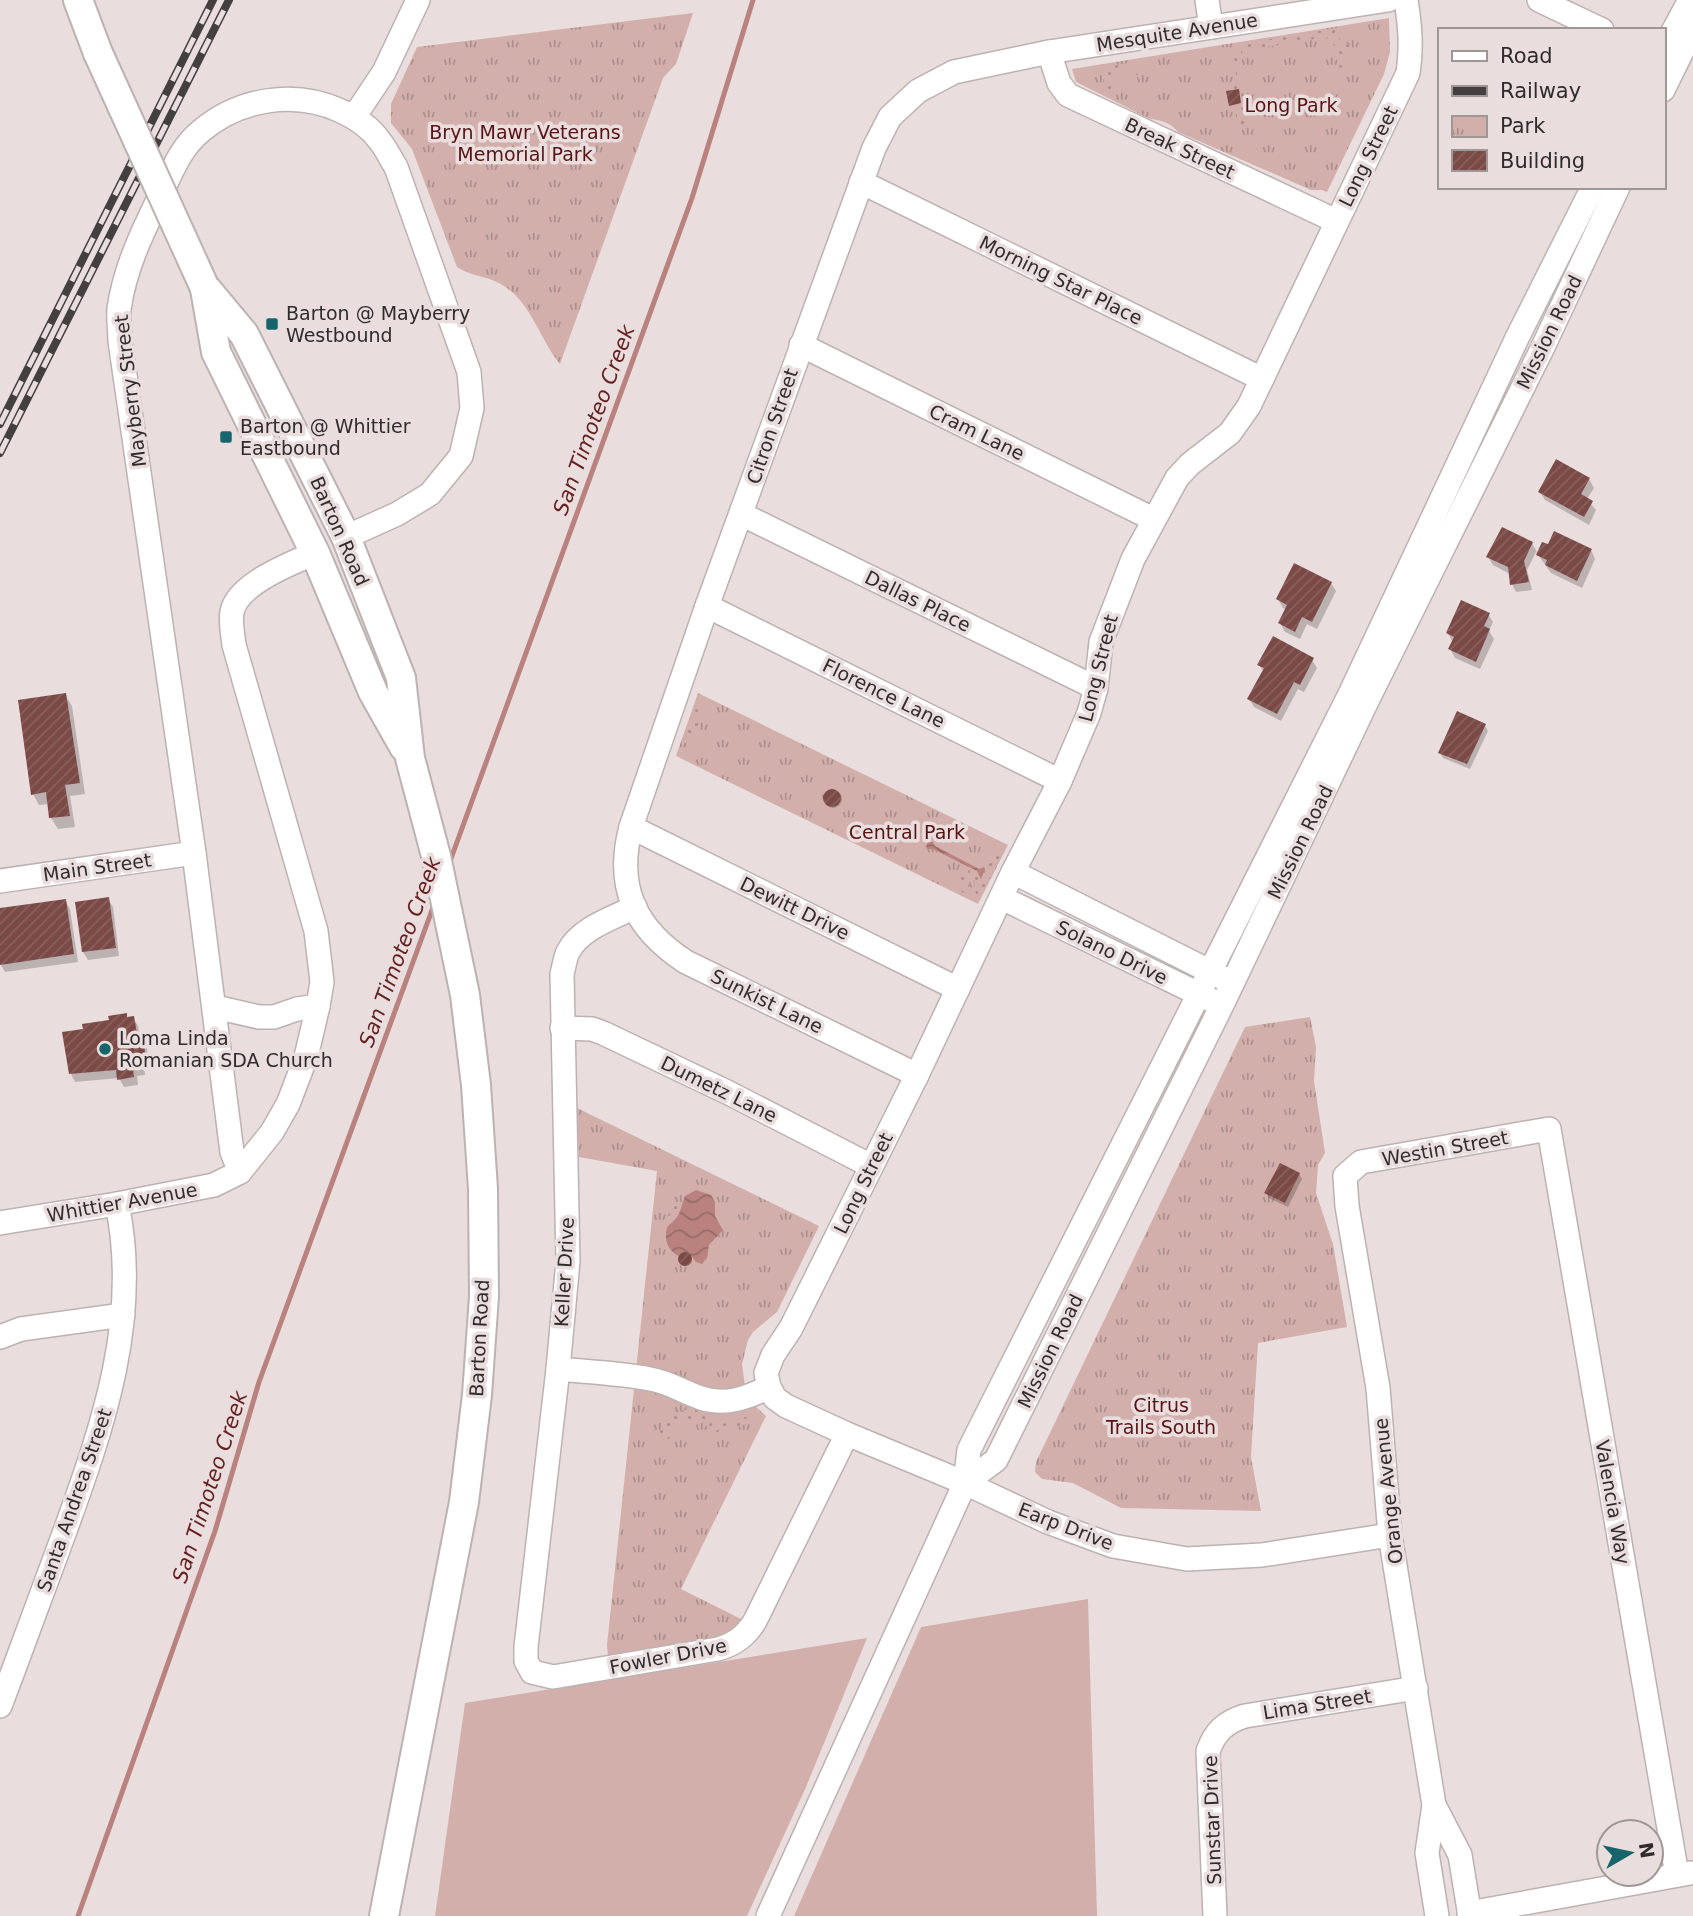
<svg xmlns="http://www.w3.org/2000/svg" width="1693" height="1916" font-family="'DejaVu Sans',sans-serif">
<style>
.grass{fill:#d3afac}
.park{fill:url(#park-tufts)}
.garden{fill:url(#garden-dots)}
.water{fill:url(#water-waves)}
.shadow{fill:#0003}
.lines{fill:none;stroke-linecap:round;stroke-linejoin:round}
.stream{stroke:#b9827e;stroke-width:5}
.building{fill:url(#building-hatch)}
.minor-casing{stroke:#bcb2b1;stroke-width:26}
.major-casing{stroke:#bcb2b1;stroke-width:32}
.minor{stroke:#fff;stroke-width:23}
.major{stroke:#fff;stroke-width:28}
.rail-casing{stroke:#454040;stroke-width:8}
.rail{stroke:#e9dedd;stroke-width:5;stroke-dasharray:16;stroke-linecap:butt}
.major-bridge-casing{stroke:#bcb2b1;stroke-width:32;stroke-linecap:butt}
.major-bridge{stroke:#fff;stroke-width:28}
.poi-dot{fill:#17656c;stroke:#e9dedd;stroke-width:2.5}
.labels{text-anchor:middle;stroke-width:7;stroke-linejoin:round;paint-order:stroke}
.street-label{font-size:19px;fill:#302c2c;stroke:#e9dedd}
.park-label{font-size:19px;fill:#571315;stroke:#e9dedd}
.poi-label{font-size:19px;fill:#302c2c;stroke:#e9dedd;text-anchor:start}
.water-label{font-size:21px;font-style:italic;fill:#641f20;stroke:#e9dedd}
</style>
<defs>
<pattern id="park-tufts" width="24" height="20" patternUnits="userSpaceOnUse" patternTransform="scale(1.75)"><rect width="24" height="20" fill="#d3afac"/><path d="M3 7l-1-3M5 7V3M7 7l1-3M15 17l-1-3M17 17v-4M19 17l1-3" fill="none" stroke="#ac8f8c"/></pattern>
<pattern id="garden-dots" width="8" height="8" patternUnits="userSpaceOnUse" patternTransform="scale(1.75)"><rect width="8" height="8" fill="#d3afac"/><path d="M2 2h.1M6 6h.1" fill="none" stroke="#ac8f8c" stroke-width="1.8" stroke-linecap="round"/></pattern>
<pattern id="water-waves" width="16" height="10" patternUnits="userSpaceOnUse" patternTransform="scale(1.75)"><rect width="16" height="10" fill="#b9827e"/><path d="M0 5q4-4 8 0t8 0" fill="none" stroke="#976b67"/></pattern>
<pattern id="building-hatch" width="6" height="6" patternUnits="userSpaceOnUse" patternTransform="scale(1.75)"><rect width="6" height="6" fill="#7b4946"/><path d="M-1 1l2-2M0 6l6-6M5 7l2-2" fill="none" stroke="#89615e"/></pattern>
</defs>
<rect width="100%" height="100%" fill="#e9dedd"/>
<!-- grass -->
<g class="grass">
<path d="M1088 1599 1097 1916H794L921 1627Z"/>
<path d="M867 1638 806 1787 747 1916H435L465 1703Z"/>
</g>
<!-- park -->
<g class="park">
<path d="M693 13 676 64 663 78 560 364C541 341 532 306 507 288 489 275 474 278 457 267L412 149 391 123V104L417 47Z"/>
<path d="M1389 18 1390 52 1384 74 1327 192 1322 190H1311L1178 132C1171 123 1161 120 1150 119L1076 82 1072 69Z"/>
<path d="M698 693 1008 845 978 904 676 756Z"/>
<path d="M1310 1017 1316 1047 1314 1081 1325 1153 1318 1165 1316 1193 1333 1244 1347 1327 1258 1343 1251 1457 1261 1511 1121 1508 1073 1483 1042 1479 1035 1472 1036 1462 1245 1027Z"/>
<path d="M577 1108 819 1226 777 1312 753 1332 748 1340 742 1364 745 1386 754 1405 766 1416 681 1589 743 1620 733 1631 720 1638 608 1656 607 1645 657 1171 579 1157Z"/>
</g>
<!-- garden -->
<g class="garden">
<path d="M1338 28 1340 41 1352 47 1343 57 1344 67 1338 68 1335 46 1326 37 1243 51 1238 61 1248 125 1241 126 1237 122 1234 105 1241 103 1239 89 1226 91 1236 75 1234 58 1240 44Z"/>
<path d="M1128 63 1129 68 1140 76 1139 78 1128 69 1116 71C1111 80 1114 87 1111 96L1105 94 1103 78 1109 66Z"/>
<path d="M695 704C704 720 701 739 682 744Z"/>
<path d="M1000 851 1003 853 979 900C967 881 979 858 1000 851Z"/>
<path d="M965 865 970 868 969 894 961 892 960 878Z"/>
<path d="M677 1202H683L681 1212 671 1224 668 1216 672 1205Z"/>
<path d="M691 1408 703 1413 711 1423 721 1420 724 1424 730 1420 733 1423 745 1417 753 1421 734 1429 710 1433 706 1425 696 1418 681 1420 679 1418 673 1423 675 1426 669 1439 658 1436C664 1419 673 1413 691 1408Z"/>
</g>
<!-- water -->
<g class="water">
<path d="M928 842H933L935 846 979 869 984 867 985 869 981 879 977 871 933 849H928L926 846Z"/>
<path d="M696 1190 711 1195 715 1202V1216L723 1230 709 1245 707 1258 702 1264 696 1262 689 1253 683 1252 678 1256C667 1249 664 1240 667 1227 683 1213 678 1214 685 1196Z"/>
</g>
<!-- shadow -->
<g class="shadow">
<path d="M1589 479 1594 488 1587 499 1596 510 1589 525 1545 500 1540 492Z"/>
<path d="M1532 543 1538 554 1591 550 1595 559 1582 588 1551 573 1536 552 1527 570 1532 590 1516 592 1512 584 1510 574 1493 565 1488 557Z"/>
<path d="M1331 583 1336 591 1317 629 1307 624 1300 639 1285 632 1280 623 1287 610 1283 608 1278 599Z"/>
<path d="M1488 614 1493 622 1489 631 1494 639 1480 669 1455 658 1450 649 1453 643 1448 633Z"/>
<path d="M1312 660 1317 668 1304 692 1298 689 1281 721 1254 707 1249 699 1264 672 1259 665Z"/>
<path d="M65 695 72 706 85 794 70 796 75 827 58 829 51 818 49 804 39 805 33 794Z"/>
<path d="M1485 726 1488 731 1470 769 1443 758 1440 753Z"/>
<circle cx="833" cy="799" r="9"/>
<path d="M108 899 113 907 119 956 88 960 83 952Z"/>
<path d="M65 901 70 909 78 962 5 972 0 963V910Z"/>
<path d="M133 1018 138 1026 141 1041 147 1049 149 1066 144 1067 145 1075 137 1076 138 1085 124 1087 119 1078 75 1082 71 1074 128 1019Z"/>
<path d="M1299 1174 1302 1179 1288 1207 1269 1198 1266 1193Z"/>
<circle cx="686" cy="1260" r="5.5"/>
</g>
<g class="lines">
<!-- stream -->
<g class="stream">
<path d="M449 864 692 198 753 0"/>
<path d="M78 1916 215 1531 259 1382 435 902"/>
</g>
</g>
<!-- building -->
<g class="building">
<path d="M1239 89 1241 103 1229 106 1226 91Z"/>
<path d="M1556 459 1590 478 1581 494 1593 501 1584 517 1538 492Z"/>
<path d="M1502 527 1533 542 1524 561 1529 582 1510 585 1508 567 1486 557Z"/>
<path d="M1554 531 1592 549 1577 581 1545 565 1547 560 1536 555 1542 542 1548 544Z"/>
<path d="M1294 563 1332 582 1312 622 1302 617 1295 632 1278 623 1287 605 1276 599Z"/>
<path d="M1461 600 1490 613 1484 626 1490 629 1476 662 1448 649 1454 637 1446 633Z"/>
<path d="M1273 636 1314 658 1300 685 1294 682 1277 714 1247 699 1264 668 1257 665Z"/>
<path d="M66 693 80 783 65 785 70 816 49 818 46 792 31 795 18 700Z"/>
<path d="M1457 711 1486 724 1467 764 1438 753Z"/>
<circle cx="832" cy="798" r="9"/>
<path d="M109 897 116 948 82 952 75 902Z"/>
<path d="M66 899 74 954 0 965V908Z"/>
<path d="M127 1013V1017L134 1016 138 1040 143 1039 146 1058 140 1059 141 1067 133 1068 134 1077 117 1080 116 1070 69 1074 62 1032 83 1029 82 1024 109 1020 108 1016Z"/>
<path d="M1280 1163 1300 1173 1285 1203 1264 1193Z"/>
<circle cx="685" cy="1259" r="7"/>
</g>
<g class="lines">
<!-- minor casing -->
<g class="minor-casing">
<g id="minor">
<path d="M1207 0 1211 27"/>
<path d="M1539 0 1602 30"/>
<path d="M1663 50 1690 0"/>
<path d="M1049 52 1059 83 1068 95 1336 221"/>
<path d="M1663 90 1693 29"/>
<path d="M354 117 384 72 418 0"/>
<path d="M861 182 1262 379"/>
<path d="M801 345 1153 519"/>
<path d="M741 514 1096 688"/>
<path d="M707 606 1060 781"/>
<path d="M631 827 958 989"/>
<path d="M1013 872 1223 978"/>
<path d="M0 881 194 853"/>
<path d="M1002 898 1213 1001"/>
<path d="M635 907C613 918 580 928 568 952 565 958 564 967 562 974L568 1261 558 1369 526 1647V1661L532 1672 553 1677 718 1649C735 1644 746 1636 755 1621L847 1434"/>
<path d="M215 1007 259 1017H274L297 1009 318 1006 322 982 316 931 234 645C233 635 230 622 232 612 237 584 292 563 315 553"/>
<path d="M562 1028 592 1029 603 1033 729 1093 871 1166"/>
<path d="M917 1075 686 962C635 929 615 887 631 827L707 606 874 148 890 117 918 91 954 72 1049 52 1388 0"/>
<path d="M240 1172 232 1152 194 853 120 341C120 331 118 319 119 309 125 267 143 231 161 194 172 171 181 147 201 131 240 98 295 90 341 111 354 117 370 127 379 140 386 148 390 158 396 167L469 372 472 408 461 456 430 494 397 514 346 537"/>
<path d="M0 1223 117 1204 214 1185 240 1172 272 1132 288 1104 306 1057 318 1006"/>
<path d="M0 1337 21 1329 123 1315"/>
<path d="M558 1369C589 1372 620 1373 650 1379 669 1382 683 1392 701 1398 726 1406 747 1398 769 1387"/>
<path d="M965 1483 996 1460 1222 1005 1367 701 1542 349 1618 187"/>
<path d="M1390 1535 1262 1555 1187 1559 1113 1546 1048 1522 965 1483 847 1434 786 1406 775 1398 769 1387 766 1373 773 1355 791 1328 917 1075 1013 872 1060 781 1089 713 1096 688 1101 642 1133 559 1177 478 1190 464 1230 433 1249 406 1408 73C1412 47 1410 26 1406 0"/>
<path d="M0 1706C22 1648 43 1590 65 1531 103 1426 141 1318 117 1204"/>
<path d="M1434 1805 1460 1855 1470 1916"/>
<path d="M1469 1913 1690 1873"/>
<path d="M768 1916 965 1483 969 1450 1351 692 1518 336 1593 187"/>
<path d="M1215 1916 1208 1751C1215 1732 1225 1722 1245 1716L1416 1688"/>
<path d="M1437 1916 1427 1853 1434 1805 1390 1535 1378 1388 1347 1206 1345 1176 1361 1162 1549 1129 1677 1875"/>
</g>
</g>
<!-- major casing -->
<g class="major-casing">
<g id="major">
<path d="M78 0 98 53"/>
<path d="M204 286 244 334 346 537 401 678 410 758 436 856 465 995 476 1085 483 1189 484 1296 477 1395 464 1502 384 1916"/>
<path d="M205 289 216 352 315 553 373 692 404 747"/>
</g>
</g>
<!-- minor -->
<use href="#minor" class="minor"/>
<!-- major -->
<use href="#major" class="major"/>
<!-- rail casing -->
<g class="rail-casing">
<g id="rail">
<path d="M0 424 213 0"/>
<path d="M0 453 229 0"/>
</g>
</g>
<!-- rail -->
<use href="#rail" class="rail"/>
<!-- major-bridge casing -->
<g class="major-bridge-casing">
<path id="major-bridge" d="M98 53 204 286"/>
</g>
<!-- major-bridge -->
<use href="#major-bridge" class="major-bridge"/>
</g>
<!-- markers -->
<g class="poi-dot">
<rect x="265" y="317" width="14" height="14" rx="3.5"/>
<rect x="219" y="430" width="14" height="14" rx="3.5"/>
<circle cx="105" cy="1049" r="7"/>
</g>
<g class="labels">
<!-- street labels -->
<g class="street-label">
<text transform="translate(1177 32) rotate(-9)" y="7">Mesquite Avenue</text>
<text transform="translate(1180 148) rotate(25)" y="7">Break Street</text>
<text transform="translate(1368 156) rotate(-64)" y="7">Long Street</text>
<text transform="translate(1061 280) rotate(26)" y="7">Morning Star Place</text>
<text transform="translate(1549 332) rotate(-64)" y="7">Mission Road</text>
<text transform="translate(130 391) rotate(-97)" y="7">Mayberry Street</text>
<text transform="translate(772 426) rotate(-71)" y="7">Citron Street</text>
<text transform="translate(977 432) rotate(26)" y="7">Cram Lane</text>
<text transform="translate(340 531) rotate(66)" y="7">Barton Road</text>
<text transform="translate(918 601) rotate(26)" y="7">Dallas Place</text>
<text transform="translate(1098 668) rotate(-76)" y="7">Long Street</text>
<text transform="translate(884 693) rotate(26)" y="7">Florence Lane</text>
<text transform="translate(1300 842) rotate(-64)" y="7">Mission Road</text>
<text transform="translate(97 867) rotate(-8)" y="7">Main Street</text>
<text transform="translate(795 908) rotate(26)" y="7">Dewitt Drive</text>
<text transform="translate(1112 952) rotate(26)" y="7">Solano Drive</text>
<text transform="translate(767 1001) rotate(26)" y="7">Sunkist Lane</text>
<text transform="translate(719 1089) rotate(26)" y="7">Dumetz Lane</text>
<text transform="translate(1445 1148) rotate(-10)" y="7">Westin Street</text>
<text transform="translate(863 1183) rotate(-64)" y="7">Long Street</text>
<text transform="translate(122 1202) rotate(-10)" y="7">Whittier Avenue</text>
<text transform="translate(564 1272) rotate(-87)" y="7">Keller Drive</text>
<text transform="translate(479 1338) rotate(-87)" y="7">Barton Road</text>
<text transform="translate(1050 1351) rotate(-64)" y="7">Mission Road</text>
<text transform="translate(1388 1491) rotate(-96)" y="7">Orange Avenue</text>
<text transform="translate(74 1500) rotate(-71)" y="7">Santa Andrea Street</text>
<text transform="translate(1613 1502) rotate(80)" y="7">Valencia Way</text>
<text transform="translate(1066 1526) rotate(21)" y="7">Earp Drive</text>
<text transform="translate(668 1656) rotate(-11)" y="7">Fowler Drive</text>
<text transform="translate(1317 1704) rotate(-9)" y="7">Lima Street</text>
<text transform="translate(1212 1820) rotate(-92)" y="7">Sunstar Drive</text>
</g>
<!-- park labels -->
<g class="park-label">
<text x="1291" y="112">Long Park</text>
<text x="525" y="139">Bryn Mawr Veterans<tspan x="525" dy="22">Memorial Park</tspan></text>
<text x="907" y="839">Central Park</text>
<text x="1161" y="1412">Citrus<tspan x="1161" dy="22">Trails South</tspan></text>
</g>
<!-- poi labels -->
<g class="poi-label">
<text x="286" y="320">Barton @ Mayberry<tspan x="286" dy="22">Westbound</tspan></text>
<text x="240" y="433">Barton @ Whittier<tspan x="240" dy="22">Eastbound</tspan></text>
<text x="119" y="1045">Loma Linda<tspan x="119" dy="22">Romanian SDA Church</tspan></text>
</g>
<!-- water labels -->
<g class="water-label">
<text transform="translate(594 420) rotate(-70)" y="7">San Timoteo Creek</text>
<text transform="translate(400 952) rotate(-70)" y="7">San Timoteo Creek</text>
<text transform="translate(210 1487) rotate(-72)" y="7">San Timoteo Creek</text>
</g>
</g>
<!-- legend -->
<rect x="1438" y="28" width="228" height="161" fill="#e9dedd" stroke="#9f9796" stroke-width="2"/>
<rect x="1452" y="51" width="35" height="10" fill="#ffffff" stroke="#9f9796" stroke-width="2"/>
<text x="1500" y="63" font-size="21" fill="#302c2c">Road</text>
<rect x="1452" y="86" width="35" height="10" fill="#454040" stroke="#9f9796" stroke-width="2"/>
<text x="1500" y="98" font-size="21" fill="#302c2c">Railway</text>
<rect x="1452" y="116" width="35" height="21" fill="url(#park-tufts)" stroke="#9f9796" stroke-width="2"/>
<text x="1500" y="133" font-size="21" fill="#302c2c">Park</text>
<rect x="1452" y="150" width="35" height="21" fill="url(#building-hatch)" stroke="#9f9796" stroke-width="2"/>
<text x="1500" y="168" font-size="21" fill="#302c2c">Building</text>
<!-- north arrow -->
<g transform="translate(1630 1853) rotate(81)"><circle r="33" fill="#e9dedd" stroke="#9f9796" stroke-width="2"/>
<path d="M0-5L12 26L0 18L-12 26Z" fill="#17656c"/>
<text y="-10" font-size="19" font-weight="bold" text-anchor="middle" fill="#302c2c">N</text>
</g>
</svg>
